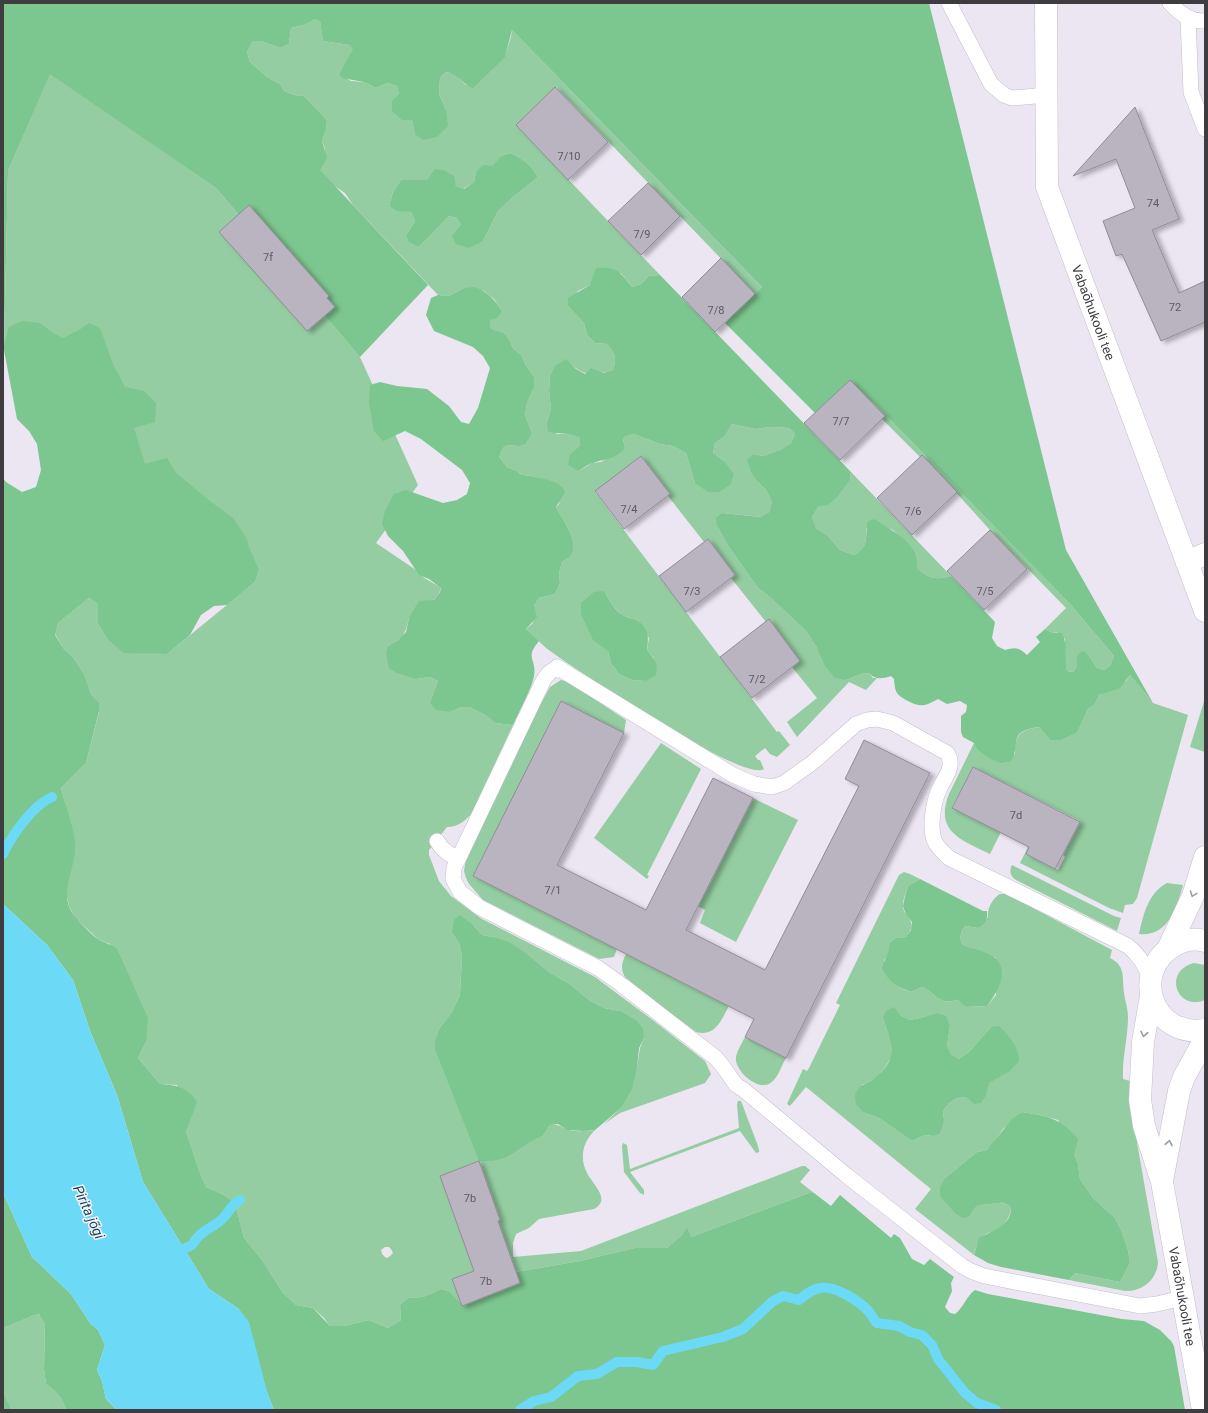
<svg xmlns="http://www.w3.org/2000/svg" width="1208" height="1413" font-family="Roboto,sans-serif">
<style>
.green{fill:#94cda1;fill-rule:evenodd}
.forest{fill:#7cc68f}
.water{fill:#6cdaf6}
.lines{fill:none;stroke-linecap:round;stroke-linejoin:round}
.stream{stroke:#6cdaf6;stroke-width:10}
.building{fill:#b9b4bf;stroke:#918c97;filter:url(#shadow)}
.service-casing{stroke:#c3bec9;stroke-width:16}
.minor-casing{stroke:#c3bec9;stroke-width:23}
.tertiary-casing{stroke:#c3bec9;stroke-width:23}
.service{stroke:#fff;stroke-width:15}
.minor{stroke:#fff;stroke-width:22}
.tertiary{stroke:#fff;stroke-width:22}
.oneway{stroke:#9e9ea0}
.labels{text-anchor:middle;stroke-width:3;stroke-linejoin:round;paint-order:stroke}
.number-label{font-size:11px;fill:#5d5a60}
.street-label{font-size:13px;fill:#3e3c40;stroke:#f8f4fd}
.water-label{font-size:14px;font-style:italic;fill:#164753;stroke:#f8f4fd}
</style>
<defs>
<filter id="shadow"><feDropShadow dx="4.5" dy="2.5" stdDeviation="2" flood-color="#0004"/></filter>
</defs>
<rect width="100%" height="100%" fill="#ece6f2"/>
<!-- green -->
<g class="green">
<path d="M315 19 320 20 323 41 349 45 354 49 339 74 351 81 364 82 376 88 387 83 397 86 399 94 412 120 415 134 446 110 439 94 440 78 446 72 455 74 466 85 506 53 511 37 512 30 762 287 755 294 556 87 516 125 660 275 649 276 641 284 632 287 621 273 590 285 578 291 568 306 584 323 587 335 595 343 607 344C615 353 617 357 613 370 589 377 584 376 566 360L550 377 549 391 551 409 547 422 557 434 573 433 580 438 581 446 570 454 579 471 592 463 601 462 625 448 623 439 625 435 634 434 660 444 673 446 686 453 695 483 724 461 713 453 715 443 725 436 732 424 755 429 770 427 789 428 795 434 791 443 780 450 763 456 753 454 758 482 766 490 772 502 769 512 762 517 722 513 717 526 729 547 758 588 771 598 806 631 817 648 846 680 861 674 869 673 873 678H877L866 690 849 682 797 737 787 722 817 698 792 667 800 661 769 620 766 622 731 578 735 575 708 539 704 542 668 496 670 494 641 456 595 492 777 732 779 731 790 745 777 757 770 754 765 748 755 756 758 760H760L764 769C744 783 585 675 560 658L546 648 526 629 533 623 534 606 539 598 555 594 560 583 559 573 562 562C564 560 568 559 570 557 582 544 562 519 556 507L559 504 561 486C548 480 535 475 521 475L517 471 507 467 499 457 503 448 507 445 518 446 532 433 525 415 527 403 534 388V377L525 364 522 356 513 348 509 339 503 332 494 330 490 327V320L502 311 494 299 484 291 464 288 449 296 438 295 353 205 345 193 336 187 315 176 325 149 322 141 326 130 327 120 304 96 294 95 284 91 280 84 267 77 250 62 247 52 253 41H261L280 48 289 44 291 28 307 24ZM510 153C523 158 531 165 538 177L513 197 498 211 483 241 461 225 457 218 449 216 419 247 406 235 415 221 411 212 389 206 393 192 401 180H427L446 171 453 176 456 186 463 189 474 182 476 172 494 166 501 156ZM604 591 613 606 622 615 638 621 649 638 647 650 654 658 646 681 632 680 619 674 611 663 608 651Z"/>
<path d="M50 73 216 188 360 357 418 485 376 543 416 570C420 577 434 583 441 588 437 602 420 610 409 618 405 635 404 637 388 646L416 679 430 677 438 681 430 702 451 712 461 707H469L485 715 495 723 513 725 472 813C465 821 458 827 447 827L429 850V855L439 881 451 896 482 919 595 977 654 1021 705 1061 711 1074 705 1083 620 1113 604 1124 621 1108 637 1068 640 1048 644 1038 620 1011 604 1008 589 1000 571 985 549 972 530 956 493 937 482 935 473 925 452 933 459 943 462 956 460 995 452 1012 439 1029 435 1040 505 1157 535 1139 543 1136 550 1125C560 1124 560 1127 568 1130 577 1132 587 1131 595 1130 583 1142 579 1157 587 1173 592 1184 612 1199 594 1209L539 1219 529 1228 516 1234 513 1243V1257L581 1251 802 1166H805L810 1170 800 1182 814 1193H809L691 1237 687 1228 682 1235 667 1248H635L580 1261 516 1272 510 1257 452 1279 462 1306 449 1291 441 1289 423 1297 408 1298 400 1305 401 1320 388 1328 369 1320 344 1326H330L324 1318 313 1308 296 1305 283 1293 262 1260 244 1238 235 1203 224 1195 206 1187 200 1173 186 1131 177 1085 160 1084 138 1058 146 1042 110 944 98 939 75 918 69 906 66 892 75 842 61 788 86 763 99 712V702L91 694 85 676 73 657 64 649 55 634 58 623 89 598 98 604V624L108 640 124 652 167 654 255 582 259 570 194 506 4 348 8 171ZM479 1161 500 1220 461 1235 440 1176ZM385 1247H389L391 1249 393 1253 389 1257 386 1258 382 1254 381 1250Z"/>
<path d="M870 401 874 403 1071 605 1114 656 1110 666 1104 670 1097 668 1087 653 1077 656V666L1073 672 1067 671 1065 662V639L1057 632H1050L1045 629 1066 608 990 530 922 455 920 457 882 419 884 416Z"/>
<path d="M851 472 951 576C936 580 930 579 918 569L915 554 893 530 886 527 876 519 866 529C866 542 867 549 854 555L840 550 827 535 815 529 812 517 819 506 850 480Z"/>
<path d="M1130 675 1153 703 1188 715 1137 898 1133 904 1125 905 1123 913 1109 908 1020 863 1028 847H1029L1026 854 1058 870 1065 857 1063 855 1080 821 973 767 952 807 1001 832 990 854C962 840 934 832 949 794L974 743 1015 754C1015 734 1020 730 1039 727L1050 740H1061L1077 733 1088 709 1095 704 1099 695 1126 681Z"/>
<path d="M561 680 569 682 626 720 624 733 561 702 473 876 617 949 614 957 599 959 483 900 469 884 466 878 464 871 466 859 539 707 550 687Z"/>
<path d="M1205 698V752L1190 747Z"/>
<path d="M661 743 701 769 647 875 649 876 647 879 594 838Z"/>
<path d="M753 798 798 820 736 942 700 923 705 910 698 906Z"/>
<path d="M1012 865 1114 916 1121 918 1117 931 1016 880C1010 876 1009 871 1012 865Z"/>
<path d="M904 872 910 874 920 879 908 886C906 892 903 899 903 905 903 920 920 919 906 937L896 938 889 954 884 960C892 979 890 985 911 992L922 987C938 994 936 1005 958 1000L967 1007 987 1006 996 995V958L985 952 968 949 962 944 960 938 962 930 966 926 978 928 988 917C987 908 993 898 1000 894H1007L1112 950 1110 958C1126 966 1122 977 1124 993 1125 1001 1128 1009 1128 1017 1128 1038 1122 1058 1123 1079L1130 1081 1135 1131 1158 1262C1157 1280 1142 1292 1125 1291L1069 1280 1075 1273 1120 1282 1130 1263 1128 1250 1121 1230 1115 1218 1093 1198 1080 1179 1078 1164 1074 1154 1058 1120 1040 1115 1022 1112 1003 1129 992 1145 987 1150 977 1152 945 1178 970 1216C978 1202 978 1206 991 1204 1002 1203 999 1201 1010 1206 1013 1215 1004 1226 995 1230 993 1232 989 1232 986 1234 980 1238 975 1248 974 1255L915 1209 931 1189 806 1087 790 1106 787 1104 803 1069 807 1071 809 1068 840 1005 836 1003 899 875ZM936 1013 950 1027 947 1045 951 1054 959 1059 969 1052 991 1027 1009 1072 988 1083 986 1095 957 1098 949 1103 943 1111 944 1120 933 1136 925 1135 912 1141 879 1118 863 1112 862 1085 875 1079 884 1069 892 1056 891 1042 883 1018 900 1015 910 1020 920 1018Z"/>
<path d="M1167 883 1183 885C1177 907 1168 937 1139 934 1143 915 1148 893 1167 883Z"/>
<path d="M626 954 729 1006C721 1020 716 1037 696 1032L627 980C620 970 621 964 626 954Z"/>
<path d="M1194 963 1205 965V1000C1177 1012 1162 971 1194 963Z"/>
<path d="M745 1037 786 1058C781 1066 778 1079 769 1084 756 1090 734 1070 736 1057 737 1051 742 1043 745 1037Z"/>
<path d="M738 1101H741L758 1146 759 1150V1152L756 1153 740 1131 630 1172 644 1190V1195L640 1193 624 1172 622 1146 623 1143 627 1145 630 1169 739 1128 737 1104Z"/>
<path d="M39 1314 45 1324 44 1369 46 1384C56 1391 63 1398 66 1410H12L3 1391V1328C16 1324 26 1317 39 1314Z"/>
</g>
<!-- forest -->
<g class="forest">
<path d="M3 3H929L1066 550 1153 703 1130 675 1120 688 1099 695 1095 704 1088 709 1077 733 1061 740H1050L1039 727C1006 732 1022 742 1011 761L1001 763 989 758 978 750 974 743 963 737 961 732V716L966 712 967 705 960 701 947 704 938 699C925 706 921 708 908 701 896 695 895 692 894 679L891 676C882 679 875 680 869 673L861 674 846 680 835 678 825 666 817 648 806 631 771 598 758 588 729 547 717 526 716 518 722 513 761 517 769 512 772 502 766 490 758 482 751 472 747 460 753 454 763 456 780 450 791 443 795 434 789 428 770 427 755 429 732 424 725 436 715 443 713 453 724 461 734 474 730 485 719 492H708L695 483 686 453 673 446 660 444 634 434 625 436 623 439 625 448C614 460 607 458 593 463 588 464 583 468 579 471L568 465 570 454 580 446V438C570 432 560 434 548 432L547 422 551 409 549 391 550 377 555 366 566 359 576 369 585 374 591 368 603 373 613 370C617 358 615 353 607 344L595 343 587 335 584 323 568 306V298L590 285 596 268C618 267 619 271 632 287L641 284 649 276 660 275 851 472 850 480 837 497 828 505 819 506 812 517 816 529 827 535 840 550 854 555C871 547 864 535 868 521L876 519C889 530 907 537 915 553 917 558 917 565 918 569 930 579 936 580 951 576L995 622 992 638 997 646 1005 650C1015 647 1019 647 1027 655L1040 642 1036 637 1045 629 1050 632 1062 633C1068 644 1064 658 1067 671L1073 672 1077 666V656L1082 651 1087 653 1097 668 1104 670 1110 666 1114 656 1071 605 874 403 870 401 850 380 815 413 725 323 762 287 512 30 506 53 505 57 473 88C461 83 460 75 446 72L440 78 439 94 446 110 448 126 437 137 423 140 415 134 412 120H402L392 111V101L399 94 397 86 387 83 376 88 364 82 342 78 339 74 353 49 349 45 323 41 320 21 315 19 307 24 291 28 289 44 280 48 261 41H253L247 52 250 62 267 77 280 84 284 91 294 95 304 96 327 120 326 130 322 141 327 158 320 170 428 285 360 357 216 188 50 74 8 171 4 345 9 327 22 321 40 323 53 333 63 338 79 330 89 323 100 328 113 364 125 387 144 391 156 403 155 422 134 428 145 464 167 458 176 473 210 501 233 518 247 539 249 547 259 570 255 582 227 605 214 606 201 615 190 635 167 654 124 653 108 640 98 624V604L89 598 58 623 55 635 64 649 73 657 85 676 91 694 99 702V711L86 763 61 788C65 804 73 826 75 841 78 868 55 894 76 918 81 924 92 935 98 939 105 943 111 944 117 949L148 1018 146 1042 138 1058 160 1084C177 1085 187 1087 197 1102L186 1131 200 1173 206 1187 224 1195 235 1203 244 1238 262 1260 283 1293 296 1305 313 1308 330 1326H344L369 1320 388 1328 401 1320 400 1305 408 1298 423 1297 441 1289 449 1291 462 1305 520 1283 516 1272 580 1261 635 1248H667L682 1235 687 1227 691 1237 809 1193H814L831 1206 840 1195 891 1238 894 1234 900 1238 912 1259 924 1265 930 1259 954 1277 951 1283 952 1291 945 1307 950 1313 955 1314C964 1307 967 1295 975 1290L988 1294 1122 1319 1144 1321 1160 1330 1171 1341 1174 1346 1185 1410H274L268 1395 239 1309 209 1289 143 1182 117 1095 90 1031 73 980 47 945 3 904V478L6 482 22 492 36 487 41 470 37 444 29 431 17 419 4 350 3 385Z"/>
<path d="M510 153C523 158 531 165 538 177L513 197 498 211 483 241 469 248 456 244 452 236 461 225 457 218 449 216 419 247 409 242 406 235 415 221 411 212 397 211 389 206 393 192 401 180H427L435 169 446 171 454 176 456 186 464 189 474 182 476 172 483 165 493 166 501 156Z"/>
<path d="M475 287C489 293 494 299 502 311L497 318 490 320V327L494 330 503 332 509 339 513 348 522 356 525 364 534 377V388L527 403 525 415 532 433 525 444 518 446 507 445 503 448 499 457 507 467 517 471 521 475C530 475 555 480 561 486 563 488 564 490 565 492L556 507C562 519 582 544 570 557 568 559 564 560 562 562L559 573 560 583 555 594 539 598 534 606 537 617 526 629 539 641C524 659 537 658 534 676 532 688 519 712 513 725L495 723 485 715 469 707H461L451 712 436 710 430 702 438 681 430 677 416 679 397 673 389 668 386 653 388 646 398 640 406 632 409 618 419 601 434 600 440 592 441 588 429 579 419 575 403 551 388 536 382 524 385 511 394 494 406 490 443 503 457 500 467 494 470 483 462 470 421 439 405 431 383 441 374 431 369 403 370 385 380 382 397 386 427 389 449 406 461 422 469 424 478 408 490 368 483 356 473 347 434 331 426 315 431 298 438 295 449 296 464 288Z"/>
<path d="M604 591C609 599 613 608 621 614 625 617 631 618 636 620 649 627 649 638 647 650 654 658 659 664 656 675L646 681 632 680 619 674 611 663 608 651 593 640 581 614V603L594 592Z"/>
<path d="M920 879 983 911H987C988 920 985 924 978 928L966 926 962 930 960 938 962 944C969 950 976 948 985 952 1013 963 1001 988 987 1006L966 1007 958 1000C936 1005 938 994 922 987L911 992C897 987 889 982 882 968 885 957 889 955 890 943L896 938 906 937 911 930 912 922 906 915 903 906 905 896 908 886Z"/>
<path d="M460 915 473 925 482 935 493 937 509 942 530 956 549 972 571 985 589 1000 604 1008 620 1011 637 1021 643 1029 644 1038 639 1048 637 1068 632 1089 621 1108 595 1130 583 1131 567 1130 558 1124 550 1125 543 1136C528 1141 518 1152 504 1158 495 1161 488 1161 479 1161L435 1049V1040L439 1029 452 1012 460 995 462 956 459 943 452 933 454 920Z"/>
<path d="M894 1007 900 1015 910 1020 920 1018 936 1013 946 1016 950 1027 947 1045 951 1054 959 1059 969 1052 991 1027 999 1026C1008 1035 1019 1046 1019 1061L1009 1072 989 1083 986 1095 981 1103 974 1104 967 1097 957 1098 949 1103 943 1111 944 1120 940 1133 933 1136 925 1135 912 1141 879 1118 863 1112 856 1104 855 1094C857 1091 859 1087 863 1085 867 1082 873 1081 876 1077 900 1057 891 1043 883 1018L886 1011Z"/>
<path d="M1022 1112C1048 1116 1060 1118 1078 1139L1074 1154 1078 1164 1080 1179 1093 1198 1115 1218 1121 1230 1128 1250 1130 1263 1120 1282 1075 1273 1069 1280 1001 1267 988 1263 974 1255 979 1238C991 1231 1015 1224 1010 1206 1000 1201 1002 1203 991 1204 978 1206 978 1202 970 1216L963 1218 956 1214 940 1196V1188L945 1178 977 1152 987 1150 1012 1119Z"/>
<path d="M3 1193 32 1257 71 1294 90 1323 98 1330 105 1345 97 1370 102 1381 106 1399 117 1410H66C63 1398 56 1391 46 1384L44 1369 45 1324 39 1314C26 1317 16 1324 3 1328Z"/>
<path d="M3 1391 12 1410H3Z"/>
</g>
<!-- water -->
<path class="water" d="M3 904 47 945 73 980 90 1031 117 1095 143 1182 209 1289 239 1309 249 1322 268 1395 274 1410H117L106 1399 102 1381 97 1370 105 1345 98 1330 90 1323 71 1294 32 1257 3 1193Z"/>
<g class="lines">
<!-- stream -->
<g class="stream">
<path d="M3 854C12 835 33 805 52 797"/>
<path d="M183 1249C197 1244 191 1243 200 1235 207 1228 218 1225 225 1216 231 1209 231 1205 240 1200"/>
<path d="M520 1410 534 1401 551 1397 578 1376 597 1374 617 1362H637L653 1365 663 1351 723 1337 743 1329 773 1301 783 1296 799 1300C805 1295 812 1289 820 1288 835 1285 861 1302 870 1313 872 1316 874 1320 877 1323L899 1326 910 1332 922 1335 932 1345 938 1359 965 1393 977 1403 996 1410"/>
</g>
</g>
<!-- building -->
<g class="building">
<path d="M555 87 608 142 568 180 516 125Z"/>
<path d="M1135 107 1179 219 1152 230 1179 293 1205 281V322L1161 341 1122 254 1116 256 1103 221 1135 208 1116 159 1073 176Z"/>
<path d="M648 183 680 216 641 255 608 221Z"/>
<path d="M249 205 329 296 327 298 335 307 307 331 219 232Z"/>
<path d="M721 258 755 294 715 332 682 297Z"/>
<path d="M850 380 885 416 840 460 804 423Z"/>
<path d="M922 455 957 492 912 535 877 498Z"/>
<path d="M641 456 670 494 624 529 595 491Z"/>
<path d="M990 530 1027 569 984 610 947 571Z"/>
<path d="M708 539 735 575 686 612 659 576Z"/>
<path d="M769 619 800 661 752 698 720 657Z"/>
<path d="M561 701 624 733 557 865 646 910 713 778 753 798 686 930 765 970 859 786 845 779 864 740 930 773 786 1058 745 1037 754 1019 473 876Z"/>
<path d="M973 767 1080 822 1055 869 1026 854 1029 847 952 808Z"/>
<path d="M479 1161 500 1220 498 1221 520 1283 462 1306 452 1279 474 1271 440 1176Z"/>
</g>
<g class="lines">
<!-- service casing -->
<g class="service-casing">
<g id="service">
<path d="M949 3 991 84 1004 95 1012 98 1047 95"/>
<path d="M1170 3C1179 13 1191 22 1205 21"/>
<path d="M1188 18 1191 92 1205 129"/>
<path d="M437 841C442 850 449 854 458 859"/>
<path d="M1151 980C1145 966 1140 956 1128 946L949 858C944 853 938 848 935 842 929 829 933 803 939 790 944 778 956 766 947 753L893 723 877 719 867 720 856 724 812 763 784 783 772 787 754 784 733 775 557 667 549 673 544 679 454 868 453 879 460 892 479 907 598 968 622 985 716 1058 724 1068 736 1085 744 1090 846 1175 962 1266 971 1271 984 1276 1140 1306 1157 1304 1182 1298"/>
</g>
</g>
<!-- minor casing -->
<g class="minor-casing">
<g id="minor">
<path id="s1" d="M1046 3 1047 187 1205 611"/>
<path d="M1187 562 1205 554"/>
<path d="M1168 949 1193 896 1205 857"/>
</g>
</g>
<!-- tertiary casing -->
<g class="tertiary-casing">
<g id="tertiary">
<path d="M1205 941C1195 938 1184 940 1175 945 1129 971 1152 1038 1205 1030"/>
<path id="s2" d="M1151 996 1143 1042 1140 1100 1144 1126 1162 1182 1203 1410"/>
<path d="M1162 1181 1179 1091 1184 1077 1205 1039"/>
</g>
</g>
<!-- service -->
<use href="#service" class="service"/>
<!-- minor -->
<use href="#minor" class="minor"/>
<!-- tertiary -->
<use href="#tertiary" class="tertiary"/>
</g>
<!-- one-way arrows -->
<defs><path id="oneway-chevron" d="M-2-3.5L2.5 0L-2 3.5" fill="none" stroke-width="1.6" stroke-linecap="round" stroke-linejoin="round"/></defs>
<g class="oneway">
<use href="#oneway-chevron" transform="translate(1193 894) rotate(110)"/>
<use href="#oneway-chevron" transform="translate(1144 1034) rotate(101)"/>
<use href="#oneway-chevron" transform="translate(1169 1143) rotate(-80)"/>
</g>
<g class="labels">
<!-- number labels -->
<g class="number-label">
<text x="569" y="160">7/10</text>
<text x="1153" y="207">74</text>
<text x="642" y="238">7/9</text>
<text x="268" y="261">7f</text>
<text x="1175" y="311">72</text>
<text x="716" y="314">7/8</text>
<text x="841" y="425">7/7</text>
<text x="629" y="513">7/4</text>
<text x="913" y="515">7/6</text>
<text x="692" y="595">7/3</text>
<text x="985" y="595">7/5</text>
<text x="757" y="683">7/2</text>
<text x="1016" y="819">7d</text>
<text x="553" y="894">7/1</text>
<text x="470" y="1202">7b</text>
<text x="486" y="1285">7b</text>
</g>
<!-- street labels -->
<g class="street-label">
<text dy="5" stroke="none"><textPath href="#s1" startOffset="318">Vabaõhukooli tee</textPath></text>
<text dy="5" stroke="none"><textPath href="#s2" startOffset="306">Vabaõhukooli tee</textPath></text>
</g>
<!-- water labels -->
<g class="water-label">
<text transform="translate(89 1212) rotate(66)" y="5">Pirita jõgi</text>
</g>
</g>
<!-- border -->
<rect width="1208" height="1413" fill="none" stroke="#3e3c40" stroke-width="8"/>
</svg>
